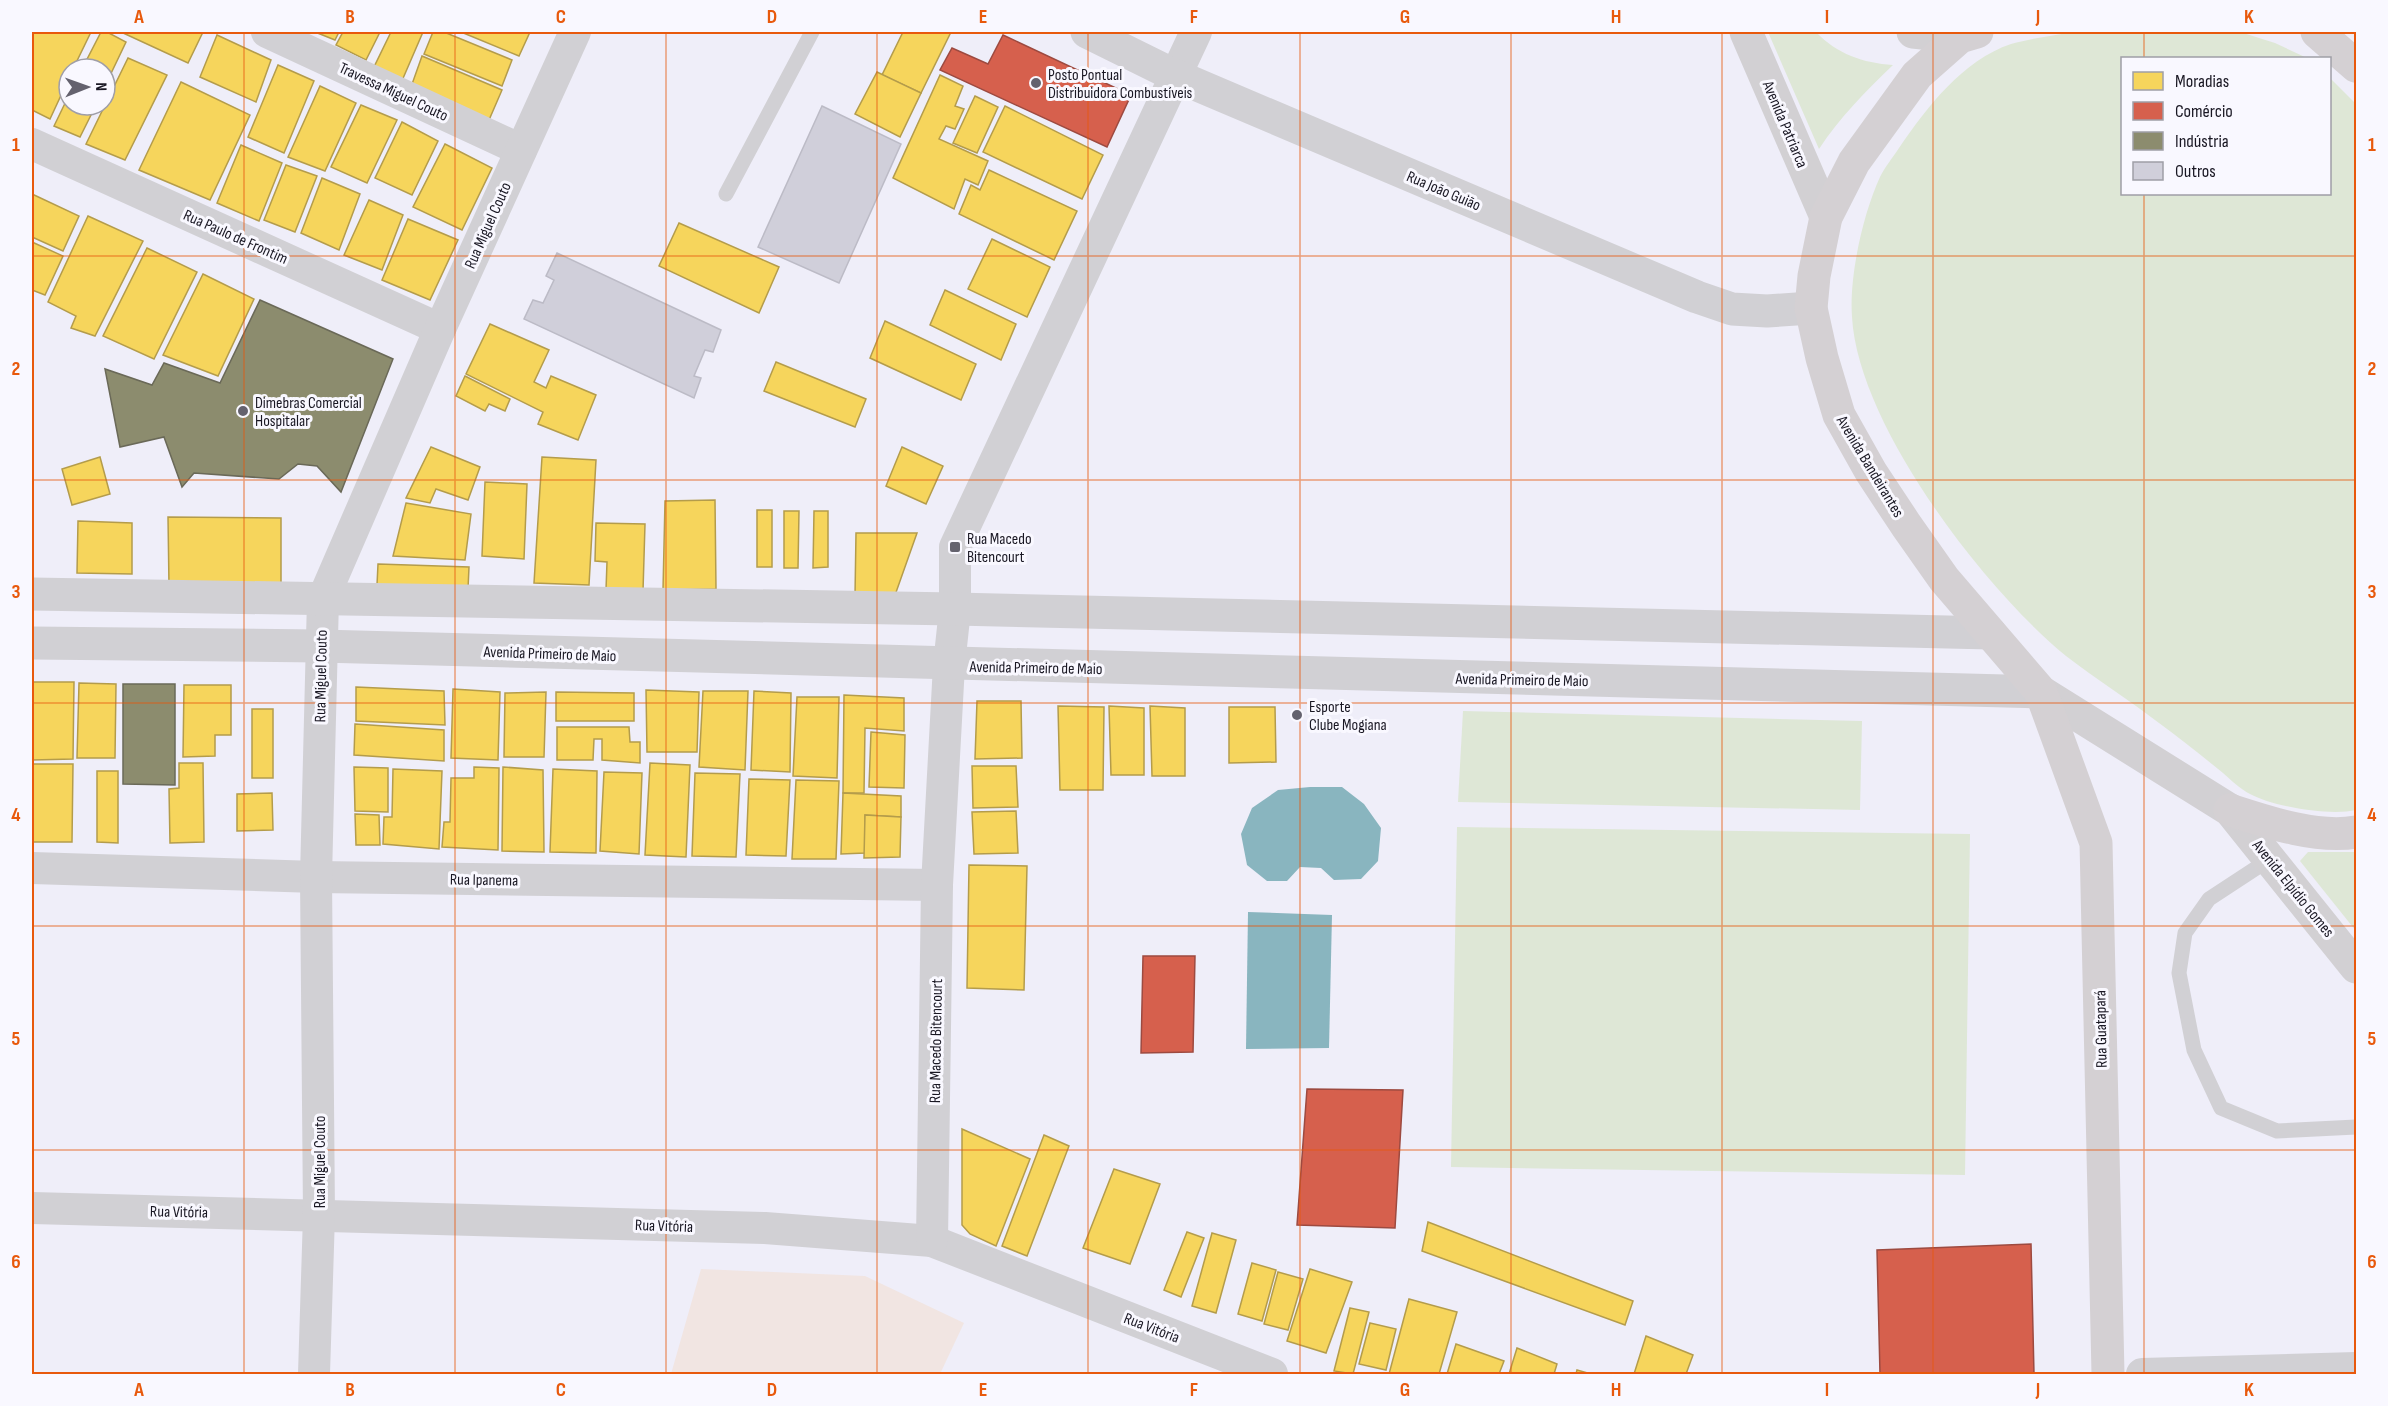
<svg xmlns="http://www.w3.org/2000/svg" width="2388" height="1406" font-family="'Sofia Sans Condensed',sans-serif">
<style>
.industrial{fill:#f1e5e2}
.green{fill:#dee7d6}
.water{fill:#89b5bf}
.homes{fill:#f6d55c;stroke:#b49c4b;stroke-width:1.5}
.shops{fill:#d6604d;stroke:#9d4a40;stroke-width:1.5}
.industry{fill:#8c8c6e;stroke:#6a6958;stroke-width:1.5}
.building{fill:#d0cfda;stroke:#bcbbc6;stroke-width:1.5}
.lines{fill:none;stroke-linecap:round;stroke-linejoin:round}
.service{stroke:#d1d0d4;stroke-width:15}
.minor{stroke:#d1d0d4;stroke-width:32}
.tertiary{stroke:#d1d0d4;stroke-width:33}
.secondary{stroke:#d2d0d3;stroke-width:33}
.primary{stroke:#d4d0d3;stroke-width:33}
.grid{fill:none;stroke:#e8590c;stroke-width:1.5;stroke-opacity:0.55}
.poi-dot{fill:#64626e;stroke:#f9f8ff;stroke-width:2}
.labels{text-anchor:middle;stroke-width:6;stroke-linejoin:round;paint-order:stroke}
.poi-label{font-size:16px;fill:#191723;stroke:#f9f8ff;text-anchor:start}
.street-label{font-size:16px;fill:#191723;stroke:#f9f8ff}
.neatline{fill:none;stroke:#e8590c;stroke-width:2}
.grid-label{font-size:20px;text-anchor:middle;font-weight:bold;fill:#e8590c}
</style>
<rect width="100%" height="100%" fill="#efeef9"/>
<!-- industrial -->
<path class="industrial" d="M701 1269 865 1276 964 1323 940 1374H671Z"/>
<!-- green -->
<g class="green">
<path d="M1768 32H1816C1837 54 1863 63 1893 65 1865 92 1840 117 1819 149Z"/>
<path d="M2073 32H2240L2275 43 2307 58H2122V194H2330V78L2356 104V810C2330 816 2274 807 2250 794 2240 789 2231 780 2223 773 2202 756 2181 739 2159 723 2129 700 2096 679 2066 656 1984 589 1858 425 1852 317 1849 276 1863 214 1880 177 1885 167 1893 157 1899 148 1927 107 1963 60 2011 44 2031 38 2053 36 2073 32Z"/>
<path d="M1463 711 1862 721 1860 810 1458 802Z"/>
<path d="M1457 827 1970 834 1965 1175 1451 1167Z"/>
<path d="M2308 852H2356V931L2300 861Z"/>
</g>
<!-- water -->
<g class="water">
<path d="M1310 787H1342L1364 804 1381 828 1378 861 1361 879 1334 880 1321 868 1300 867 1287 881H1267L1247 865 1241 834 1252 808 1278 790Z"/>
<path d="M1248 912 1332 915 1329 1048 1246 1049Z"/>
</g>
<!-- homes -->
<g class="homes">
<path d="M32 32H91L73 69H69V78L50 119 32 110Z"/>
<path d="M101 32H107L126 42 105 86V69H82Z"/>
<path d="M121 32H203L188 63Z"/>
<path d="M315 32H339L335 40Z"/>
<path d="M343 32H380L366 60 336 45Z"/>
<path d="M391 32H423L401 83 373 69Z"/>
<path d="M433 32H444L512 60 502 86 424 54Z"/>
<path d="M461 32H530L519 56Z"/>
<path d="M903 32H951L921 93 882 75Z"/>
<path d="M217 35 271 60 256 102 200 77Z"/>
<path d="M422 56 502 90 489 120 411 87Z"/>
<path d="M128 58 167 75 125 160 86 144Z"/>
<path d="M278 65 314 81 284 153 248 137Z"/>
<path d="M877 72 921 93 900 137 855 114Z"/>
<path d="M940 75 963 86 955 106 964 109 955 129 946 126 939 139 988 161 978 185 965 179 954 209 893 178Z"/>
<path d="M181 82 250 115 210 200 139 170Z"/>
<path d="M320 86 356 103 325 171 288 157Z"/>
<path d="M69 95V105H96L80 137 54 126Z"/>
<path d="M975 96 998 107 977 153 953 143Z"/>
<path d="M361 105 397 120 367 183 331 167Z"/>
<path d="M1005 106 1103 155 1082 199 983 152Z"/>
<path d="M402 122 438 141 412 195 375 178Z"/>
<path d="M445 144 492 168 462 230 413 207Z"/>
<path d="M241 145 282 163 259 221 217 203Z"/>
<path d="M286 165 317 176 295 232 264 220Z"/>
<path d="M989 170 1077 211 1054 260 959 214 971 185 980 190Z"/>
<path d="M322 178 360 194 339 250 301 233Z"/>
<path d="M32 194 79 216 63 251 32 237Z"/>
<path d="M369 200 403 215 382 270 344 255Z"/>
<path d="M88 216 143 241 95 336 71 328 76 316 48 302Z"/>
<path d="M408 219 458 240 430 300 382 280Z"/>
<path d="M679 223 779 267 759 313 659 266Z"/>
<path d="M992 239 1050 267 1027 317 968 289Z"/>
<path d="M32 242 63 256 45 295 32 290Z"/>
<path d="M147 248 197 272 154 359 103 336Z"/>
<path d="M203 274 254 299 218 376 163 355Z"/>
<path d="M945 290 1016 324 1001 360 930 325Z"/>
<path d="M885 321 976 364 961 400 870 358Z"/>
<path d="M490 324 549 350 534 382 546 388 551 376 596 395 578 440 538 424 543 412 466 374Z"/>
<path d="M776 362 866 399 855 427 764 391Z"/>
<path d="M465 376 510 399 505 411 489 404 485 411 456 396Z"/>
<path d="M431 447 480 467 468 500 436 489 430 503 406 498Z"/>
<path d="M902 447 943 466 926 504 886 486Z"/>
<path d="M100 457 110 494 72 505 62 469Z"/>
<path d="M542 457 596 460 589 585 534 583Z"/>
<path d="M485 482 527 484 524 559 482 556Z"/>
<path d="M715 500 716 589 663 590 665 501Z"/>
<path d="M406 503 471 514 465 560 393 556Z"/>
<rect x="757" y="510" width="15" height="57"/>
<path d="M784 511H799L798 568H784Z"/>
<path d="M814 511H828V567L813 568Z"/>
<path d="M168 517 281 518V587L169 586Z"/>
<path d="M78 521 132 523V574L77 573Z"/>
<path d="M596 523 645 524 643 591 606 590 607 562 595 561Z"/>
<path d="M856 533H917L894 598 855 596Z"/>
<path d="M378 564 469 567 468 589 377 585Z"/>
<path d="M32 682H74L73 759 32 760Z"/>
<path d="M79 683 116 684 115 758H77Z"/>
<path d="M184 685H231V735H215V756L183 757Z"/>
<path d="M356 687 444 691 445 725 356 721Z"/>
<path d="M453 689 500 692 498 760 451 758Z"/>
<path d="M646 690 699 692 697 752H647Z"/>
<path d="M703 691H748L745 770 699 767Z"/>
<path d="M754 691 791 693 790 772 751 770Z"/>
<path d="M546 692 544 757H504L505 693Z"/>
<path d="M556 692 634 693V721H556Z"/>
<path d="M844 695 904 698V731L865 728 864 793H843Z"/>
<path d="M797 697H839L837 778 793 776Z"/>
<path d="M977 701H1021L1022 758 975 759Z"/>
<path d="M1058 706 1104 707 1103 790H1060Z"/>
<path d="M1109 706 1144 708V775H1111Z"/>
<path d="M1150 706 1185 708V776H1152Z"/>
<path d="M1229 707H1275L1276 762 1229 763Z"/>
<rect x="252" y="709" width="21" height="69"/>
<path d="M355 724 444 730V761L354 755Z"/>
<path d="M557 727H629L630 742H640V763L602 760V739H594L593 760H557Z"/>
<path d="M871 732 905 735 904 788 869 787Z"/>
<path d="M179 763H203L204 842 170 843 169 789 179 788Z"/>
<path d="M650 763 690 765 686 857 645 855Z"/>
<path d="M32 764H73L72 842H32Z"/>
<path d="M972 766H1016L1018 807 973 808Z"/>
<path d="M354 767 388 768V812L355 811Z"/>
<path d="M474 767 499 768 498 850 442 847 444 822H450L451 778H474Z"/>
<path d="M503 767 543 770 544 852 502 851Z"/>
<path d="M393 769 442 771 439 849 383 844 384 817H392Z"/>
<path d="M553 769 597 771 596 853 550 852Z"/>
<path d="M97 771H118V843L97 842Z"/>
<path d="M604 772 642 773 639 854 600 851Z"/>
<path d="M695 773 740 774 736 857 692 856Z"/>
<path d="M749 779 790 780 786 856 746 855Z"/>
<path d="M796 780 839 781 836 859H792Z"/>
<path d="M272 793 273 830 237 831V794Z"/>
<path d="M843 793 901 796V817L865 815V853L841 854Z"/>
<path d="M1016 811 1018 853 974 854 972 812Z"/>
<path d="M355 814 379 815 380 845H356Z"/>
<path d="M865 815 901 817 900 857 864 858Z"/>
<path d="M969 865 1027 866 1024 990 967 988Z"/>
<path d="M962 1129 1030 1159 996 1246 970 1234 962 1225Z"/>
<path d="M1044 1135 1069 1146 1027 1256 1002 1246Z"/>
<path d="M1114 1169 1160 1184 1130 1264 1083 1248Z"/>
<path d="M1428 1222 1633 1301 1625 1325 1422 1251Z"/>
<path d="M1187 1232 1204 1238 1181 1297 1164 1290Z"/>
<path d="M1212 1233 1236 1240 1216 1313 1192 1306Z"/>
<path d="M1252 1263 1276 1270 1262 1321 1238 1314Z"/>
<path d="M1310 1269 1352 1282 1326 1353 1287 1341Z"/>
<path d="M1278 1272 1303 1279 1288 1330 1264 1324Z"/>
<path d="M1409 1299 1457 1312 1439 1374H1389Z"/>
<path d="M1350 1308 1369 1312 1353 1374 1334 1371Z"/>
<path d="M1370 1323 1396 1329 1386 1370 1359 1364Z"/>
<path d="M1646 1336 1693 1355 1686 1374H1634Z"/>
<path d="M1456 1344 1504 1361 1499 1374H1447Z"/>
<path d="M1517 1348 1557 1364 1554 1374H1509Z"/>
<path d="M1577 1370 1591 1374H1576Z"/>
</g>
<!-- shops -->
<g class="shops">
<path d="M1003 35 1131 95 1107 147 940 70 952 48 988 64Z"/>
<path d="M1143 956H1195L1193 1052 1141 1053Z"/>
<path d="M1307 1089 1403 1090 1395 1228 1297 1225Z"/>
<path d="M2031 1244 2034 1374H1880L1877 1250Z"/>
</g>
<!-- industry -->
<g class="industry">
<path d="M260 300 393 359 341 492 317 466 298 464 279 479 194 473 182 487 164 437 120 447 105 369 152 385 164 363 220 383Z"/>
<path d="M123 684H175V785L123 784Z"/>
</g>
<!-- building -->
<g class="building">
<path d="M822 106 901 144 839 283 758 247Z"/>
<path d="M557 253 721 330 713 352 705 350 694 376 701 378 694 398 524 319 533 300 543 303 554 280 546 276Z"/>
</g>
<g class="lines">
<!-- service -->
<g class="service">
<path d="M726 194 812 32"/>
<path d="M2270 859 2209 899 2185 933 2179 973 2194 1050 2221 1108 2277 1131 2356 1127"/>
</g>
<!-- minor -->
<g class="minor">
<path d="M267 32 521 150"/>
<path d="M32 144 440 329"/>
<path d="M32 868 316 877 937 885"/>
<path d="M32 1208 765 1228 932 1241 1272 1374"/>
<path d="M932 1241 937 885 949 665 955 609V547L1196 32"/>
<path d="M314 1374 319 1215 316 877 323 599 440 329 575 32"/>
<path d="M2142 1374 2356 1368"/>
</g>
<!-- tertiary -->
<g class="tertiary">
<path d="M1087 32 1174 75 1697 297 1732 309 1767 311 1811 308"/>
<path d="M32 594 955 609 1990 633"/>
<path d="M32 643 320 646 2041 692"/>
</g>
<!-- secondary -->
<g class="secondary">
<path d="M1746 32 1826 217"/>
<path d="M1913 32 1960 37"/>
<path d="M2041 692 2230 810 2356 967"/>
</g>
<!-- primary -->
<g class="primary">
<path d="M1977 32 1960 37 1917 75 1854 162 1826 217 1814 276 1811 308 1822 358 1839 415 1871 472 1906 525 1944 579 2041 692 2096 843 2108 1374"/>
<path d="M2317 32 2356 66"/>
<path d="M2230 810C2267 822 2317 839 2356 832"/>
</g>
</g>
<!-- grid -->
<path class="grid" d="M244 32V1374M455 32V1374M666 32V1374M877 32V1374M1088 32V1374M1300 32V1374M1511 32V1374M1722 32V1374M1933 32V1374M2144 32V58M2144 194V1374M32 256H2356M32 480H2356M32 703H2356M32 926H2356M32 1150H2356"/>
<!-- markers -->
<g class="poi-dot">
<circle cx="1036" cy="83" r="6"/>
<circle cx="243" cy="411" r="6"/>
<rect x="949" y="541" width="12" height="12" rx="3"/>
<circle cx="1297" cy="715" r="6"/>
</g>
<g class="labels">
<!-- poi labels -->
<g class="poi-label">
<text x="1048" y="80">Posto Pontual<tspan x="1048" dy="18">Distribuidora Combustíveis</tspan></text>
<text x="255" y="408">Dimebras Comercial<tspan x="255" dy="18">Hospitalar</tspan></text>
<text x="967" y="544">Rua Macedo<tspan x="967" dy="18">Bitencourt</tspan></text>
<text x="1309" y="712">Esporte<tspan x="1309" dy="18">Clube Mogiana</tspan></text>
</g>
<!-- street labels -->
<g class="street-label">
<text transform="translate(394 91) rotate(25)" y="6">Travessa Miguel Couto</text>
<text transform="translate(1786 124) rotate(67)" y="6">Avenida Patriarca</text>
<text transform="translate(1444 190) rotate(23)" y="6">Rua João Guião</text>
<text transform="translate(487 225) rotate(-66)" y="6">Rua Miguel Couto</text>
<text transform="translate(236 236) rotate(24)" y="6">Rua Paulo de Frontim</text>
<text transform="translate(1871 466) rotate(59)" y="6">Avenida Bandeirantes</text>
<text transform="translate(550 653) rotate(2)" y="6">Avenida Primeiro de Maio</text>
<text transform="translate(1036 667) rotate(1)" y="6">Avenida Primeiro de Maio</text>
<text transform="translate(320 676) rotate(-89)" y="6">Rua Miguel Couto</text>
<text transform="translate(1522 679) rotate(1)" y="6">Avenida Primeiro de Maio</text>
<text transform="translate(484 879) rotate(1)" y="6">Rua Ipanema</text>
<text transform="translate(2294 888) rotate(51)" y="6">Avenida Elpídio Gomes</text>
<text transform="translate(2100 1029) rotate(-91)" y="6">Rua Guatapará</text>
<text transform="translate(935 1041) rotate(-89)" y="6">Rua Macedo Bitencourt</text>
<text transform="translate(319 1162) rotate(-90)" y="6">Rua Miguel Couto</text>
<text transform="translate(179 1211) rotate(1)" y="6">Rua Vitória</text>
<text transform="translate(664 1225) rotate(2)" y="6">Rua Vitória</text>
<text transform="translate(1152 1327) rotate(21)" y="6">Rua Vitória</text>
</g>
</g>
<!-- border -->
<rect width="2388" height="1406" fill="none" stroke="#f9f8ff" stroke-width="66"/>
<!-- legend -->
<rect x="2121" y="57" width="210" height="138" fill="#f9f8ff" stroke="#9f9ea7" stroke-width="1.5"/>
<rect x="2133" y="72" width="30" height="18" fill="#f6d55c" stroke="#9f9ea7" stroke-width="1.5"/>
<text x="2175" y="87" font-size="18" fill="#191723">Moradias</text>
<rect x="2133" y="102" width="30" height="18" fill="#d6604d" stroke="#9f9ea7" stroke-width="1.5"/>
<text x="2175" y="117" font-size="18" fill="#191723">Comércio</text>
<rect x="2133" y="132" width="30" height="18" fill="#8c8c6e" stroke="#9f9ea7" stroke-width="1.5"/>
<text x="2175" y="147" font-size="18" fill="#191723">Indústria</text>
<rect x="2133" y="162" width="30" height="18" fill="#d0cfda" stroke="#9f9ea7" stroke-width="1.5"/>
<text x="2175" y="177" font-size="18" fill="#191723">Outros</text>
<!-- north arrow -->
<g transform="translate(87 87) rotate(89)"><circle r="28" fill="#f9f8ff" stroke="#9f9ea7" stroke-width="1.5"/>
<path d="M0-4.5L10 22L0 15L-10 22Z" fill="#64626e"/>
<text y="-9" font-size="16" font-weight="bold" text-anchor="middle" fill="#191723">N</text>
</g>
<rect x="33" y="33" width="2322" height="1340" class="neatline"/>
<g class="grid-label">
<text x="139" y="23">A</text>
<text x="350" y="23">B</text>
<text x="561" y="23">C</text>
<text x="772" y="23">D</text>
<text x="983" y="23">E</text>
<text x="1194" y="23">F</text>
<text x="1405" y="23">G</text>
<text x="1616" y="23">H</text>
<text x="1827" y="23">I</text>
<text x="2038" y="23">J</text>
<text x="2249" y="23">K</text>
<text x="16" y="151">1</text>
<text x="2372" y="151">1</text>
<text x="16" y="375">2</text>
<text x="2372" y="375">2</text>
<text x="16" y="598">3</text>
<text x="2372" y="598">3</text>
<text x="16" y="821">4</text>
<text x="2372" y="821">4</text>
<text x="16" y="1045">5</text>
<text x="2372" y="1045">5</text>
<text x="16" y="1268">6</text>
<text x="2372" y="1268">6</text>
<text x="139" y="1396">A</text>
<text x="350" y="1396">B</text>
<text x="561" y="1396">C</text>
<text x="772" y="1396">D</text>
<text x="983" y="1396">E</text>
<text x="1194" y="1396">F</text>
<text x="1405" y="1396">G</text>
<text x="1616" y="1396">H</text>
<text x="1827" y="1396">I</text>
<text x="2038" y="1396">J</text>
<text x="2249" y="1396">K</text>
</g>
</svg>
